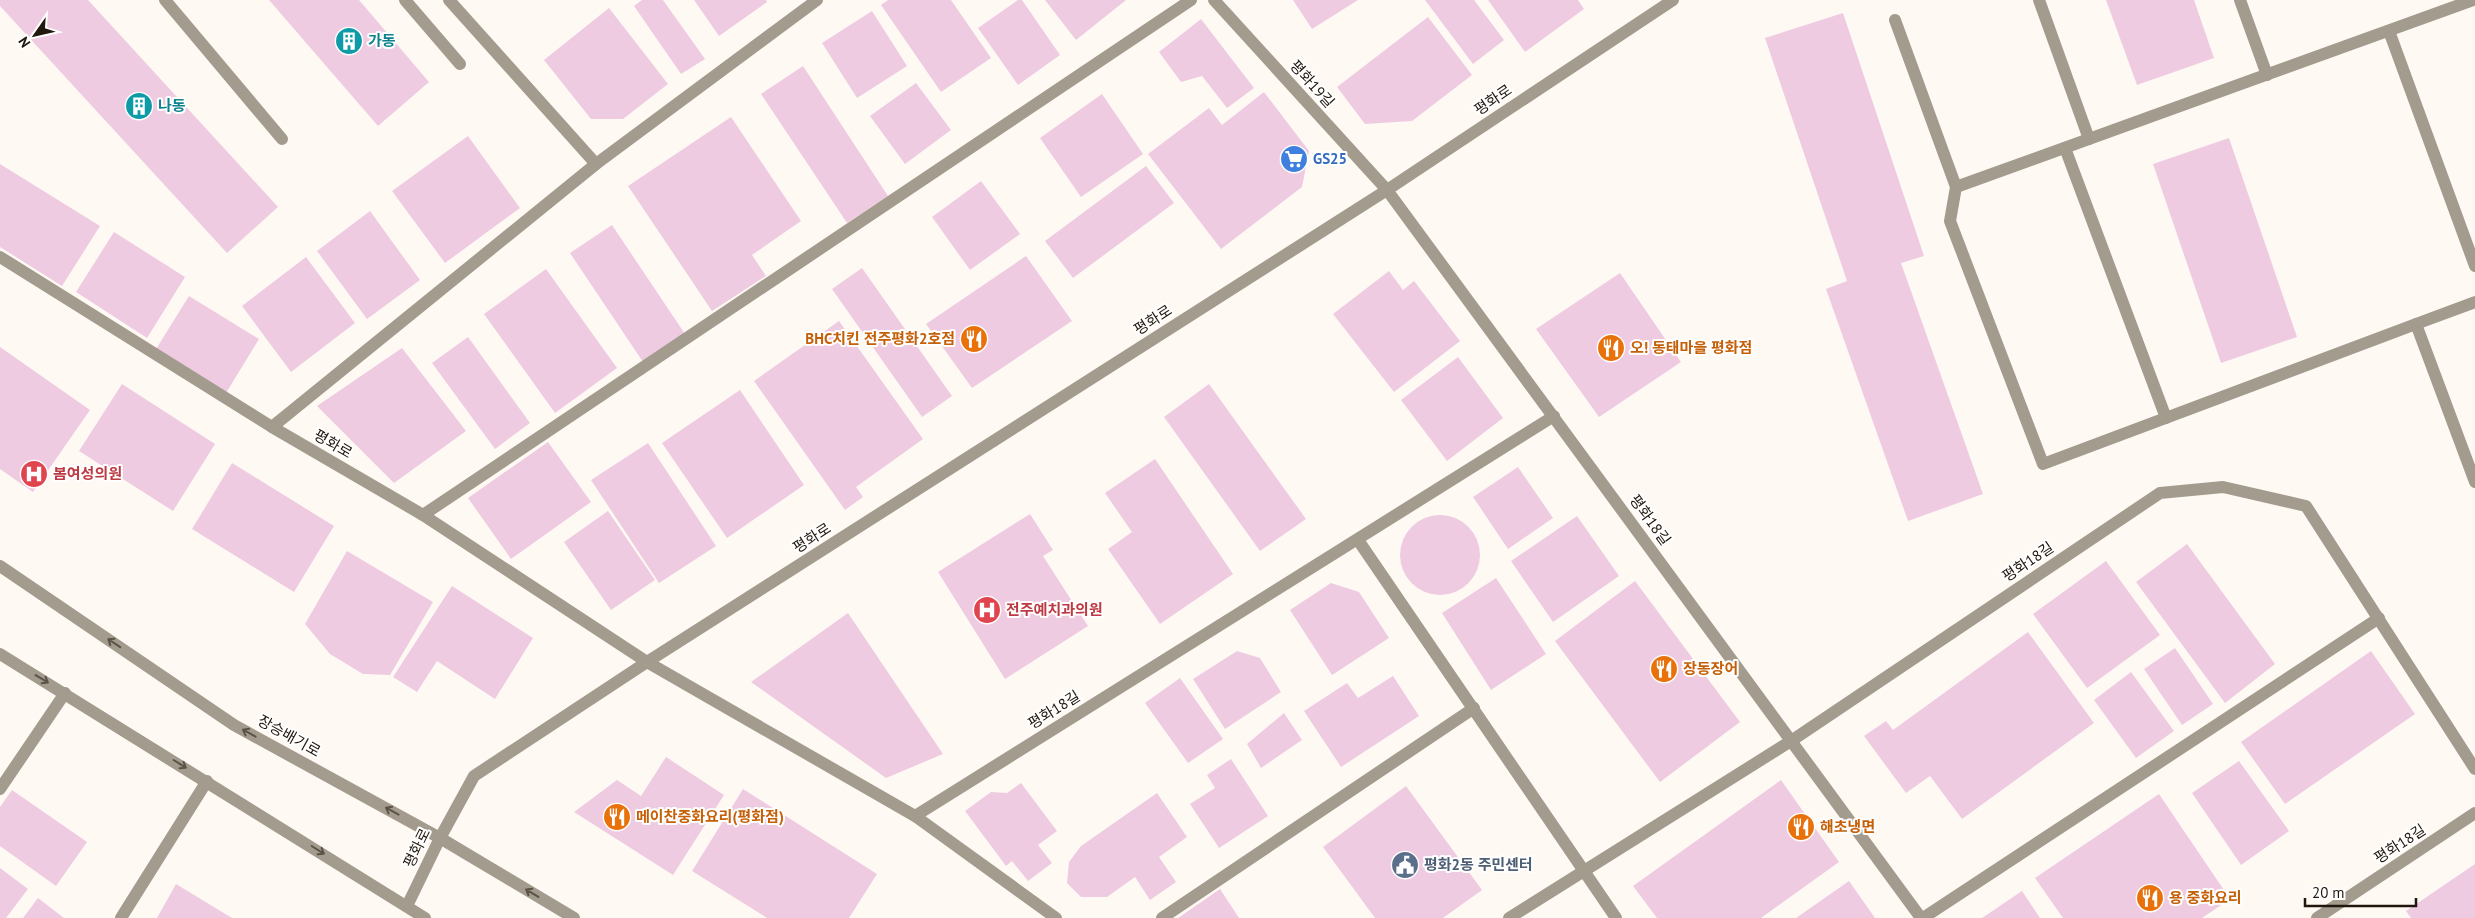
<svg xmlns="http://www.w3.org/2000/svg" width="2475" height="918" font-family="'PT Sans','Noto Sans KR',sans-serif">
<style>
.building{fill:#efcbe2}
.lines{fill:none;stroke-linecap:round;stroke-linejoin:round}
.minor{stroke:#a39c8e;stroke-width:12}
.oneway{stroke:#5b5347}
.labels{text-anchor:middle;stroke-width:4;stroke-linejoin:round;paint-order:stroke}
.culture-label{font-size:15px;font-weight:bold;fill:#0d838f;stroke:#fff;text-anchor:start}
.street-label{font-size:15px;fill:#20170d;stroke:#fff}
.shop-label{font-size:15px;font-weight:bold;fill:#366cbe;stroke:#fff;text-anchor:start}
.food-label{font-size:15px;font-weight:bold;fill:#c56008;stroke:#fff;text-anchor:start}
.health-label{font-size:15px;font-weight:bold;fill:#be3a42;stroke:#fff;text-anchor:start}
.service-label{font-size:15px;font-weight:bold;fill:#4e5e75;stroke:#fff;text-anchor:start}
</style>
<rect width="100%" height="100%" fill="#fff9f4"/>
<!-- building -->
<g class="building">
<path d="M0 0H88L278 207 227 253 0 6Z"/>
<path d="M269 0H359L429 82 378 126Z"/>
<path d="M642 0H663L705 59 681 74 634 6Z"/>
<path d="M694 0H766L767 2 719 36Z"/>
<path d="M888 0H951L991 58 941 92 881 5Z"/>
<path d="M1018 0H1022L1060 55 1018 85 978 28Z"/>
<path d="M1045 0H1126L1076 40Z"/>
<path d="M1293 0H1358L1312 29Z"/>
<path d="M1425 0H1474L1504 40 1473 64Z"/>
<path d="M1488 0H1578L1584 9 1525 52Z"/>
<path d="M2106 0H2194L2214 58 2137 85Z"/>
<path d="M609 8 668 84 623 119H591L544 60Z"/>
<path d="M872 11 907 66 857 98 822 43Z"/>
<path d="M1843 13 1924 256 1901 263 1983 494 1908 521 1826 289 1847 281 1765 38Z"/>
<path d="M1428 17 1472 75 1412 121 1365 124 1337 87Z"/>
<path d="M1201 19 1254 88 1227 108 1202 76 1181 82 1159 52Z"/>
<path d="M803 66 888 196 847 223 761 94Z"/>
<path d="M916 83 951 130 905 164 870 116Z"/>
<path d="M1264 92 1309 151 1302 187 1221 249 1148 154 1209 108 1222 125Z"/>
<path d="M1102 94 1143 154 1081 197 1040 138Z"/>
<path d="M731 117 801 221 752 255 766 276 712 311 628 186Z"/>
<path d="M468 136 520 208 445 263 392 191Z"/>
<path d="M2229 138 2297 337 2221 363 2153 164Z"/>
<path d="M0 164 100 226 62 286 0 247Z"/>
<path d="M1146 166 1174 203 1073 278 1045 241Z"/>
<path d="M981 181 1020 234 970 270 932 217Z"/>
<path d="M370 211 420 280 367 319 317 251Z"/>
<path d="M612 225 685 334 643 362 570 253Z"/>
<path d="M114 232 185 277 147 338 76 292Z"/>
<path d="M1026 256 1072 321 972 388 926 324Z"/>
<path d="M306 257 355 323 291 372 242 306Z"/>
<path d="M862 268 952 396 922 417 832 289Z"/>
<path d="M546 269 617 368 555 413 484 314Z"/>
<path d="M1389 271 1403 290 1414 281 1460 341 1394 392 1333 314Z"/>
<path d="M1620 273 1681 362 1599 417 1536 329Z"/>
<path d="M189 296 259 339 226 393 156 349Z"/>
<path d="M839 321 923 439 856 487 863 497 845 510 754 381Z"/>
<path d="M468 337 530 423 495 449 432 363Z"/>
<path d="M0 347 90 410 33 492 0 469Z"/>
<path d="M402 348 466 431 394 483 317 406Z"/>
<path d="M1458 357 1503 418 1447 461 1401 400Z"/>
<path d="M122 384 215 444 173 511 79 451Z"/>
<path d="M1209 384 1306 519 1260 551 1164 417Z"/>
<path d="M740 390 804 485 727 538 662 443Z"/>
<path d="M548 442 591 502 511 559 468 498Z"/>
<path d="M648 443 716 546 659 583 591 480Z"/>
<path d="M1155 459 1233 574 1160 624 1108 549 1132 532 1105 493Z"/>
<path d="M232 463 334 526 294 592 192 529Z"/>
<path d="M1518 467 1553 518 1508 549 1473 497Z"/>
<path d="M608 511 655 580 611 610 564 542Z"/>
<path d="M1030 514 1053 550 1043 556 1088 626 1005 679 938 572Z"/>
<circle cx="1440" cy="555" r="40"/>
<path d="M1577 516 1619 576 1553 622 1511 561Z"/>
<path d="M2187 544 2275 664 2225 703 2136 582Z"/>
<path d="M347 551 433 602 390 675 363 674 330 654 305 624Z"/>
<path d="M2106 561 2160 635 2087 688 2033 614Z"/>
<path d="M1496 578 1546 654 1491 690 1442 613Z"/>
<path d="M1635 581 1740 722 1660 782 1555 641Z"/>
<path d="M1331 583 1359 592 1389 638 1332 675 1290 610Z"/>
<path d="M452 586 533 638 495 699 437 661 417 692 393 677Z"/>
<path d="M848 613 943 754 886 778 751 682Z"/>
<path d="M2028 632 2094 723 1962 819 1930 776 1906 793 1864 736 1886 721 1893 730Z"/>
<path d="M2175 648 2213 704 2182 725 2144 669Z"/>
<path d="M1237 651 1260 658 1281 692 1225 729 1193 679Z"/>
<path d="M2371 651 2415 714 2285 804 2241 742Z"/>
<path d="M2131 672 2174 731 2136 758 2094 700Z"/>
<path d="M1393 676 1419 716 1341 767 1304 711 1347 683 1358 698Z"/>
<path d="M1180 678 1223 739 1188 763 1145 703Z"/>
<path d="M1284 713 1302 740 1261 768 1247 744Z"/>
<path d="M666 757 724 795 673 875 574 812 617 780 641 796Z"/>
<path d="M1231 759 1268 816 1219 848 1190 804 1215 788 1207 775Z"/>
<path d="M2239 761 2289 831 2241 865 2192 793Z"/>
<path d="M1781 780 1839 862 1761 918H1657L1633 886Z"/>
<path d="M1021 783 1057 831 1038 845 1052 863 1028 881 1012 861 1006 866 965 811 991 792 1007 793Z"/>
<path d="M1406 786 1482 890 1443 918H1375L1323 847Z"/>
<path d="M743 789 877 874 849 918H767L692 871Z"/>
<path d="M12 790 87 842 56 886 0 846V807Z"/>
<path d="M1157 793 1187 837 1159 857 1176 882 1150 900 1135 877 1107 897H1081L1067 883 1069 862 1081 846Z"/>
<path d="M2159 794 2230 899 2202 918H2063L2035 878Z"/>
<path d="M2475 864V918H2411L2406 911Z"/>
<path d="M0 868 28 889 6 918H0Z"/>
<path d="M1849 881 1875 918H1796Z"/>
<path d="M176 884 232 918H157Z"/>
<path d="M1220 889 1239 918H1178Z"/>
<path d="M2022 891 2040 918H1982Z"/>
<path d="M38 898 64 918H23Z"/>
</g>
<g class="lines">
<!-- minor -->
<g class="minor">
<path d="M165 0 282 139"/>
<path d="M405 0 460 64"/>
<path d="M449 0 596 164"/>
<path d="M1214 0 1387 190 1921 918"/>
<path d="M2039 0 2089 139"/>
<path d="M2240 0 2267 75"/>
<path d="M1895 20 1956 187 1950 221 2043 464 2416 324 2475 482"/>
<path d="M2389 31 2475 266"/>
<path d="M2065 148 2166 418"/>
<path d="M1956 187 2473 0"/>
<path d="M0 257 272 427 423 515 647 662 915 816 1056 918"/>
<path d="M2416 324 2475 302"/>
<path d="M272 427 596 164 817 0"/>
<path d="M423 515 1191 0"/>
<path d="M1358 540 1616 918"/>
<path d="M0 566 234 725 440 838 574 918"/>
<path d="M0 654 425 918"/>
<path d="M0 789 65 693"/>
<path d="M915 816 1554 416"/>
<path d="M407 906 440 838 474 776 647 662 1387 190 1673 0"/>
<path d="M121 918 207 781"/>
<path d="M1162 918 1474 708"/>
<path d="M1509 918 1791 741 2160 493 2223 487 2306 506 2475 769"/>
<path d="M1923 918 2379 618"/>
<path d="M2317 918 2475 813"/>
</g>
</g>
<!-- one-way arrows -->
<defs><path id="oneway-shaft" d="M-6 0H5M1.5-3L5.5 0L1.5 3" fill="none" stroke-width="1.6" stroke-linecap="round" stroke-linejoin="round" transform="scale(1.25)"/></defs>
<g class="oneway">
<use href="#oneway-shaft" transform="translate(114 643) rotate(-146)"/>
<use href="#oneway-shaft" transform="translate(42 679) rotate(31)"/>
<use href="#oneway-shaft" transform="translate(249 733) rotate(-151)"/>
<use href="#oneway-shaft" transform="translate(180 764) rotate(32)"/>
<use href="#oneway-shaft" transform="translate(392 811) rotate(-151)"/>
<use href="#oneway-shaft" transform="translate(318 850) rotate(32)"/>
<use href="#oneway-shaft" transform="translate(532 893) rotate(-149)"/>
</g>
<!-- icons -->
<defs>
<g id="building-disc" transform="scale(1.4375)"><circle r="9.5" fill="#0f9aa8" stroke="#fff"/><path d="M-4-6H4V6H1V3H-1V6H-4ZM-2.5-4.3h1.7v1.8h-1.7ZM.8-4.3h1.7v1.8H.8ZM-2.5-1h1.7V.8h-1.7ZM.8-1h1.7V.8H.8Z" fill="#fff"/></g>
<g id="supermarket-disc" transform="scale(1.4375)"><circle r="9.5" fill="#3f7fe0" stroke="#fff"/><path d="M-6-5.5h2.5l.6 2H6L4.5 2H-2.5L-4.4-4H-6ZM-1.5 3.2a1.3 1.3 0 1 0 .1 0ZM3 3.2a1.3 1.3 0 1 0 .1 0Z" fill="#fff"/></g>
<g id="restaurant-disc" transform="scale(1.4375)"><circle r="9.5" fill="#e8710a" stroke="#fff"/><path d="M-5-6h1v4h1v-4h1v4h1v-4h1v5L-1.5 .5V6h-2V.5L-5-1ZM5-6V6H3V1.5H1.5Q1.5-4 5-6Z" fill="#fff"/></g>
<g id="hospital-disc" transform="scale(1.4375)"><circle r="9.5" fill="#e0444e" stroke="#fff"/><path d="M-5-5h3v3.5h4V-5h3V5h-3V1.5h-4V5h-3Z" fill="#fff"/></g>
<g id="civic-disc" transform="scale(1.4375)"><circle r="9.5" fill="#5c6f8a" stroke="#fff"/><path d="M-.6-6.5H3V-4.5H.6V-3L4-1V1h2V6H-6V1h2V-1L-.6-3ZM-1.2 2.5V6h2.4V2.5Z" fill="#fff"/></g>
</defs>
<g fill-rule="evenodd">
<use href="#building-disc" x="349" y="41"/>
<use href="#building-disc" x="139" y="106"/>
<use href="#supermarket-disc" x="1294" y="159"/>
<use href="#restaurant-disc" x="974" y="339"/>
<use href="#restaurant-disc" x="1611" y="348"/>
<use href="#hospital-disc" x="34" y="474"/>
<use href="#hospital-disc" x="987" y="610"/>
<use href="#restaurant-disc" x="1664" y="669"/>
<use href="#restaurant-disc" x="617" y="817"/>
<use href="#restaurant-disc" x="1801" y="827"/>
<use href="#civic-disc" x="1405" y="865"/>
<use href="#restaurant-disc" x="2150" y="898"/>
</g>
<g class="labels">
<!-- culture labels -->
<g class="culture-label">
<text x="368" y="46">가동</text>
<text x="158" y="111">나동</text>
</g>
<!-- street labels -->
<g class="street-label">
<text transform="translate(1312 84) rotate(48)" y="5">평화19길</text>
<text transform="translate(1493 100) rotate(-34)" y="5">평화로</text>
<text transform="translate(1153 320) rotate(-33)" y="5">평화로</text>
<text transform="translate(333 444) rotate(30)" y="5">평화로</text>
<text transform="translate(1650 520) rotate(54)" y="5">평화18길</text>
<text transform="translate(812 538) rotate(-33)" y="5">평화로</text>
<text transform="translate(2028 562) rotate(-34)" y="5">평화18길</text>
<text transform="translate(1054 710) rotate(-32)" y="5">평화18길</text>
<text transform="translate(289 736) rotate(29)" y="5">장승배기로</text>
<text transform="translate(2400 844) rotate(-33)" y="5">평화18길</text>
<text transform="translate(417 848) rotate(-64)" y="5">평화로</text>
</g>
<!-- shop labels -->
<g class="shop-label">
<text x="1313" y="164">GS25</text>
</g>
<!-- food labels -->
<g class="food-label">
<text x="955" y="344" text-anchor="end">BHC치킨 전주평화2호점</text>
<text x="1630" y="353">오! 동태마을 평화점</text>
<text x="1683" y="674">장동장어</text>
<text x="636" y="822">메이찬중화요리(평화점)</text>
<text x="1820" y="832">해초냉면</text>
<text x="2169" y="903">용 중화요리</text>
</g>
<!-- health labels -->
<g class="health-label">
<text x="53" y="479">봄여성의원</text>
<text x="1006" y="615">전주예치과의원</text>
</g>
<!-- service labels -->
<g class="service-label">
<text x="1424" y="870">평화2동 주민센터</text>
</g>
</g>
<!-- north arrow -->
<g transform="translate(35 35) rotate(236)" stroke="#ffffff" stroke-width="4" paint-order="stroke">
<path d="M0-4L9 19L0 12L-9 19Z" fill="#20170d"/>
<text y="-8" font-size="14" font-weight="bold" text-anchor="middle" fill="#20170d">N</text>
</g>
<!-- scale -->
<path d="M2305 898v8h111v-8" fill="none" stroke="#20170d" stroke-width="2.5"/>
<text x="2312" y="898" font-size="15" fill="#20170d" stroke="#ffffff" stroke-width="4" paint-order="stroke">20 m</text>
</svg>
